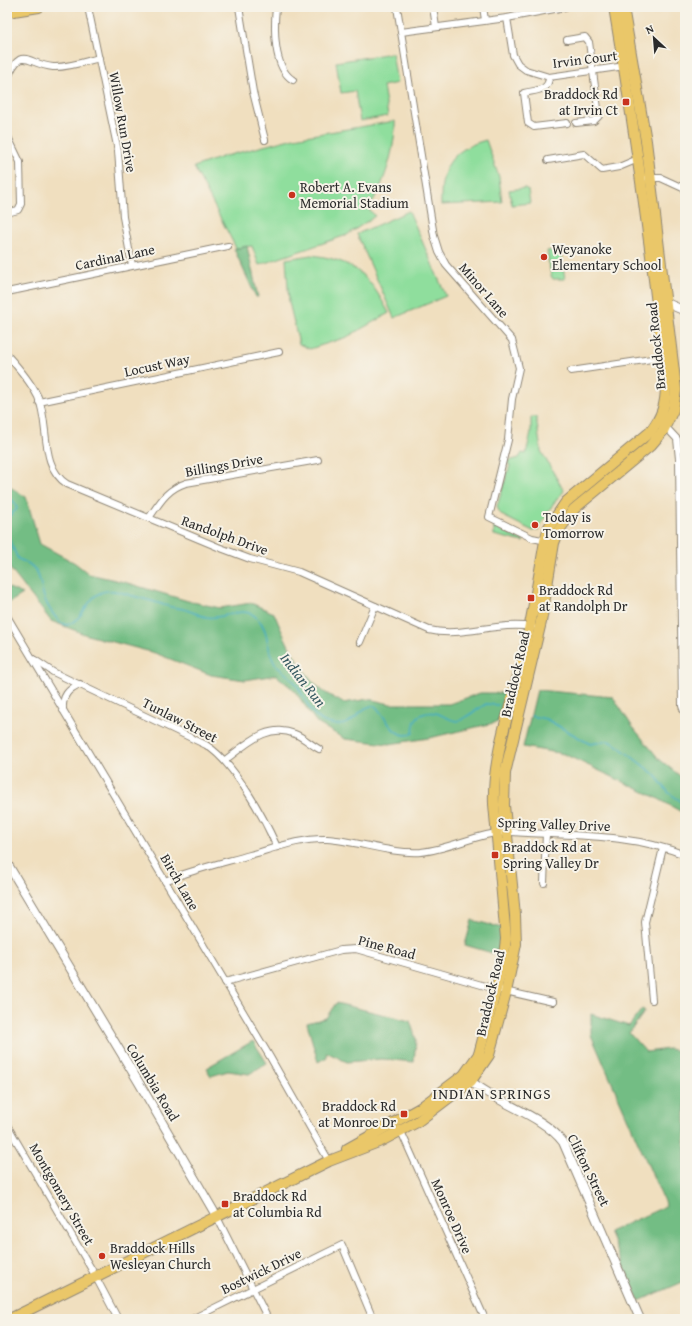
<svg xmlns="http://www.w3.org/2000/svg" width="692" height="1326" font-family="'Gentium Book Plus',serif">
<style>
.green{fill:#8fde9d;stroke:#5d8464}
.forest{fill:#73bd84;stroke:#4f7458}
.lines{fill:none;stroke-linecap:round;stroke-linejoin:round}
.stream{stroke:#44adc3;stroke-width:1.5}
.minor-casing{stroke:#8e8575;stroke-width:8}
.tertiary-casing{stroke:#8e8575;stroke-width:10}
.primary-casing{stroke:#8e8575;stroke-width:12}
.minor{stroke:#fff;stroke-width:6}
.tertiary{stroke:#fff;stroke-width:8}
.primary{stroke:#eac769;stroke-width:10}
.poi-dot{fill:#c8321e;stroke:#f7f3e8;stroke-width:1.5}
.labels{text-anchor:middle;stroke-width:4;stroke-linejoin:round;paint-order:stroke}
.street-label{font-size:14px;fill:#2b2b2b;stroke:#f7f3e8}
.poi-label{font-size:14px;fill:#2b2b2b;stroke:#f7f3e8;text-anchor:start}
.water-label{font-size:15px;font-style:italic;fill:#345860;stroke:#f7f3e8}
.neighbourhood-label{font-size:15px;letter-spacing:1px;fill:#2b2b2b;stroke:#f7f3e8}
</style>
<rect width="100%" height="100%" fill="#f7f3e8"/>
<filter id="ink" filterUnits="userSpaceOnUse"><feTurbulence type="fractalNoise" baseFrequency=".025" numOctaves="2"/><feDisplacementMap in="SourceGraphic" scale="8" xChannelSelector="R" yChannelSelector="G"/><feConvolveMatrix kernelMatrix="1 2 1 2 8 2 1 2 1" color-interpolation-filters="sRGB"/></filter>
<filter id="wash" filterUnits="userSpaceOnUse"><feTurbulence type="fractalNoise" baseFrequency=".012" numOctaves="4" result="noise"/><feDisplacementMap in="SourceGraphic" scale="16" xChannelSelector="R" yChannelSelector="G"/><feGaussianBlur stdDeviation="0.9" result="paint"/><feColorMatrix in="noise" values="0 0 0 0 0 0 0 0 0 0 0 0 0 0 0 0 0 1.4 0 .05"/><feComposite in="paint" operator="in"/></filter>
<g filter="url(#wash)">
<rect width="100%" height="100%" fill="#f0dfbf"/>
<!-- green -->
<g class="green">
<path d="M392 53 397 83 383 86 388 116 360 121 355 91 341 93 336 62Z"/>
<path d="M395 121C396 146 384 188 368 208L375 216 347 235 259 265 252 246 236 248 194 167 222 157 294 138Z"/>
<path d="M486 140 499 177 502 202 441 205C440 170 449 150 486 140Z"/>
<path d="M525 188 528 190 530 203 512 205 509 190Z"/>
<path d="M409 211 446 296 394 318 357 234Z"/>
<path d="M554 250 561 255 565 279H553L551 276 547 251Z"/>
<path d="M311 255C354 260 369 275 389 313L347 337 310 349 299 344 289 302 286 259Z"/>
<path d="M531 417H536L541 451 564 491 553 504 538 530 533 531 503 516 499 512 497 506 506 478V472H508L510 465 508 464V461L519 458 522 453 526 454 531 432Z"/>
<path d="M494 527 524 541 523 542 494 535Z"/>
</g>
<!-- forest -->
<g class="forest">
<path d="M247 246 258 297H256L234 249Z"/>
<path d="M7 485 26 497 40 544 75 563 89 574 124 582 188 601 220 608 251 603 274 613C285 640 298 667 319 688 326 694 335 698 343 703L369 699 390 704H449L480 693H506L498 722 429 738 389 744 345 739 317 723 294 690 276 675 245 680 211 675 155 653 87 635 51 621 7 565Z"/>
<path d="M7 587 23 594 7 604Z"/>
<path d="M537 690 613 697 632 726 659 759 685 780V814L657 798 564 754 523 747Z"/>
<path d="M472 920 502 928 499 955 465 945Z"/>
<path d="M336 1003 410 1021 416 1039 414 1062 382 1059 347 1062 326 1052 327 1057 318 1062 307 1023 326 1018Z"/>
<path d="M642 1009 645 1011 629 1033 646 1052 668 1049 685 1052V1281L639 1301 609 1232 666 1206 591 1035V1014L629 1026Z"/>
<path d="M253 1041 267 1063 249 1074 228 1071 211 1076 206 1068Z"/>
</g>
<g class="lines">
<!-- stream -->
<g class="stream">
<path d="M7 498C13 500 16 502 17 509L7 518"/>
<path d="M7 535 18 559C41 567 38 576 44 597 47 606 54 616 61 623L67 625C86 619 87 593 107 591 116 589 124 594 133 596 146 599 158 603 171 607 175 608 179 608 183 609 191 611 198 615 206 617 223 621 243 603 257 618 269 629 266 646 273 660 277 669 285 672 292 679 305 692 307 716 327 723 357 732 357 704 375 706 385 714 394 743 413 733 414 724 414 717 423 714 438 709 442 718 456 721L461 720 486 704 498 705"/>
<path d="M531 716 546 719 590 744 608 741 615 744 654 774 669 793 685 804"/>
</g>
</g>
</g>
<g filter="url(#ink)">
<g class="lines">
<!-- minor casing -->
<g class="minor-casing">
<g id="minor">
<path d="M88 7 118 151 123 217 132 265"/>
<path d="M239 7 253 92 265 140"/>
<path d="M276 7C274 27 273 68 293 80"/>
<path d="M397 7 434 236 439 252 446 265 512 340 519 368 512 399 508 440 489 517 532 538 547 541"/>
<path d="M433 7 436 27"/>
<path d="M483 7 485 20"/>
<path d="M507 18 513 55 518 64 526 70 549 77 625 66"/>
<path d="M401 32 507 18 565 7"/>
<path d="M567 40 585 37 589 42 599 116 594 121 576 123"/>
<path d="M549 77C549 91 536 90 524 93L528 123 534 127 567 123"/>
<path d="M7 80C21 44 26 64 53 67 67 68 84 62 99 58"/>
<path d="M7 135 20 162 21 204 18 210 7 213"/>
<path d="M548 160 584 154 602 170 619 167 638 159"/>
<path d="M647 178H661L685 189"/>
<path d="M7 292 228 246"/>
<path d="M7 355C18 367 30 381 38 397 50 424 39 466 67 484L218 547 250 559 299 572 429 630C461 638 498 621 532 627"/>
<path d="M571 371 665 357"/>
<path d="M39 402 279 352"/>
<path d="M663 424 677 439 679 459 682 706 685 714"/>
<path d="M149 518C160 502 167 489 186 483L318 460"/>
<path d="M7 616 270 1057 329 1161"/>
<path d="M360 642 375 606"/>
<path d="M35 660 53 672 206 745C234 762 264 818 277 847"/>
<path d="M63 710C62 696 68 689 80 684"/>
<path d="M225 760C246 745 267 722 295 734 303 737 310 744 319 749"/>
<path d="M165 881C192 870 222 863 250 855 275 848 301 838 327 839 358 841 390 854 421 852 452 849 481 831 512 832 570 836 630 833 685 855"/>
<path d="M544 883 546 833"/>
<path d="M225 982 341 950 356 949 492 988 553 1002"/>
<path d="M652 1000 645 922 663 848"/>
<path d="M7 1125 92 1270 118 1319"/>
<path d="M400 1129 485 1319"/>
<path d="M217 1217 268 1319"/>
<path d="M192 1319 342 1245 373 1319"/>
</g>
</g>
<!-- tertiary casing -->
<g class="tertiary-casing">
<g id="tertiary">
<path d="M662 301 685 311"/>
<path d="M7 863 138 1081 217 1217"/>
<path d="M467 1078C495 1103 543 1115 563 1142L640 1319"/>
</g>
</g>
<!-- primary casing -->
<g class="primary-casing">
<g id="primary">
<path d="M7 12 39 7"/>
<path d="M347 1149 420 1108 464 1075 479 1054 503 963 506 939 494 804C492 759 511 705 522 661 532 621 538 581 545 541L549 527 566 502 650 432C662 417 666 404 666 385 653 259 635 132 614 7"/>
<path d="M10 1319 329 1161 381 1141 417 1122 471 1081 489 1055 506 992 516 944 515 915 504 805 505 773 541 622 554 543 559 530 574 509 650 446 663 431 673 410 676 390 675 380 646 141 623 7"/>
</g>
</g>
<!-- minor -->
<use href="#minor" class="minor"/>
<!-- tertiary -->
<use href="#tertiary" class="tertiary"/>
<!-- primary -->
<use href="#primary" class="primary"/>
</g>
</g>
<!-- markers -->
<g class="poi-dot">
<rect x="622" y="98" width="8" height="8" rx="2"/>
<circle cx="292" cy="195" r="4"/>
<circle cx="544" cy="257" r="4"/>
<circle cx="535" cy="525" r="4"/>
<rect x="527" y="594" width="8" height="8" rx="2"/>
<rect x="491" y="851" width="8" height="8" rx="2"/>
<rect x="400" y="1110" width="8" height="8" rx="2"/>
<rect x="221" y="1200" width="8" height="8" rx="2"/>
<circle cx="102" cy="1256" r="4"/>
</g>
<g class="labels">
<!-- street labels -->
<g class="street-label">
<text transform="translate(585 59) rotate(-7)" y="5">Irvin Court</text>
<text transform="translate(123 122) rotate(80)" y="5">Willow Run Drive</text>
<text transform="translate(115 257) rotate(-12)" y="5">Cardinal Lane</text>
<text transform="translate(484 290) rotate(49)" y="5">Minor Lane</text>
<text transform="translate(656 346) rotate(-96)" y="5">Braddock Road</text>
<text transform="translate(157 365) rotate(-12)" y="5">Locust Way</text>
<text transform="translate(224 465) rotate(-10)" y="5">Billings Drive</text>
<text transform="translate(225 535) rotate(20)" y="5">Randolph Drive</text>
<text transform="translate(515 674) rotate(-77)" y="5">Braddock Road</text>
<text transform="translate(180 720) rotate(27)" y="5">Tunlaw Street</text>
<text transform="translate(554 824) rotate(2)" y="5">Spring Valley Drive</text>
<text transform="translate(180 882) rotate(60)" y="5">Birch Lane</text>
<text transform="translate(387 947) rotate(15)" y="5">Pine Road</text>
<text transform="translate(490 993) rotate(-77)" y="5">Braddock Road</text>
<text transform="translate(153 1082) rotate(59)" y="5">Columbia Road</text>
<text transform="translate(589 1170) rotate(64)" y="5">Clifton Street</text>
<text transform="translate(62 1194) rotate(60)" y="5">Montgomery Street</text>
<text transform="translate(452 1216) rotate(66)" y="5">Monroe Drive</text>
<text transform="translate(261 1271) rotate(-26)" y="5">Bostwick Drive</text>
</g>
<!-- poi labels -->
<g class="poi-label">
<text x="618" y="99" text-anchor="end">Braddock Rd<tspan x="618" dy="16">at Irvin Ct</tspan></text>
<text x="300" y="192">Robert A. Evans<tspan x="300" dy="16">Memorial Stadium</tspan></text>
<text x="552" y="254">Weyanoke<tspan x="552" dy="16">Elementary School</tspan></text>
<text x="543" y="522">Today is<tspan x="543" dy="16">Tomorrow</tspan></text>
<text x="539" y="595">Braddock Rd<tspan x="539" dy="16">at Randolph Dr</tspan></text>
<text x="503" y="852">Braddock Rd at<tspan x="503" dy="16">Spring Valley Dr</tspan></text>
<text x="396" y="1111" text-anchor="end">Braddock Rd<tspan x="396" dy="16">at Monroe Dr</tspan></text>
<text x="233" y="1201">Braddock Rd<tspan x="233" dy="16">at Columbia Rd</tspan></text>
<text x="110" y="1253">Braddock Hills<tspan x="110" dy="16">Wesleyan Church</tspan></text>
</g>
<!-- water labels -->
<g class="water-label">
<text transform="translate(303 680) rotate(52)" y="5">Indian Run</text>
</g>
<!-- neighbourhood labels -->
<g class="neighbourhood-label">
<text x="492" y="1099">INDIAN SPRINGS</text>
</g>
</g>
<!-- margin -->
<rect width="692" height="1326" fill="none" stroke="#f7f3e8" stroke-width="24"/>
<!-- north arrow -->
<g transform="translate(654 38) rotate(334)" stroke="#f7f3e8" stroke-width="3" paint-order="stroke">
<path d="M0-3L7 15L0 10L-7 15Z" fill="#2b2b2b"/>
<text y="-6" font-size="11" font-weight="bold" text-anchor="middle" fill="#2b2b2b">N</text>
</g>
</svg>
